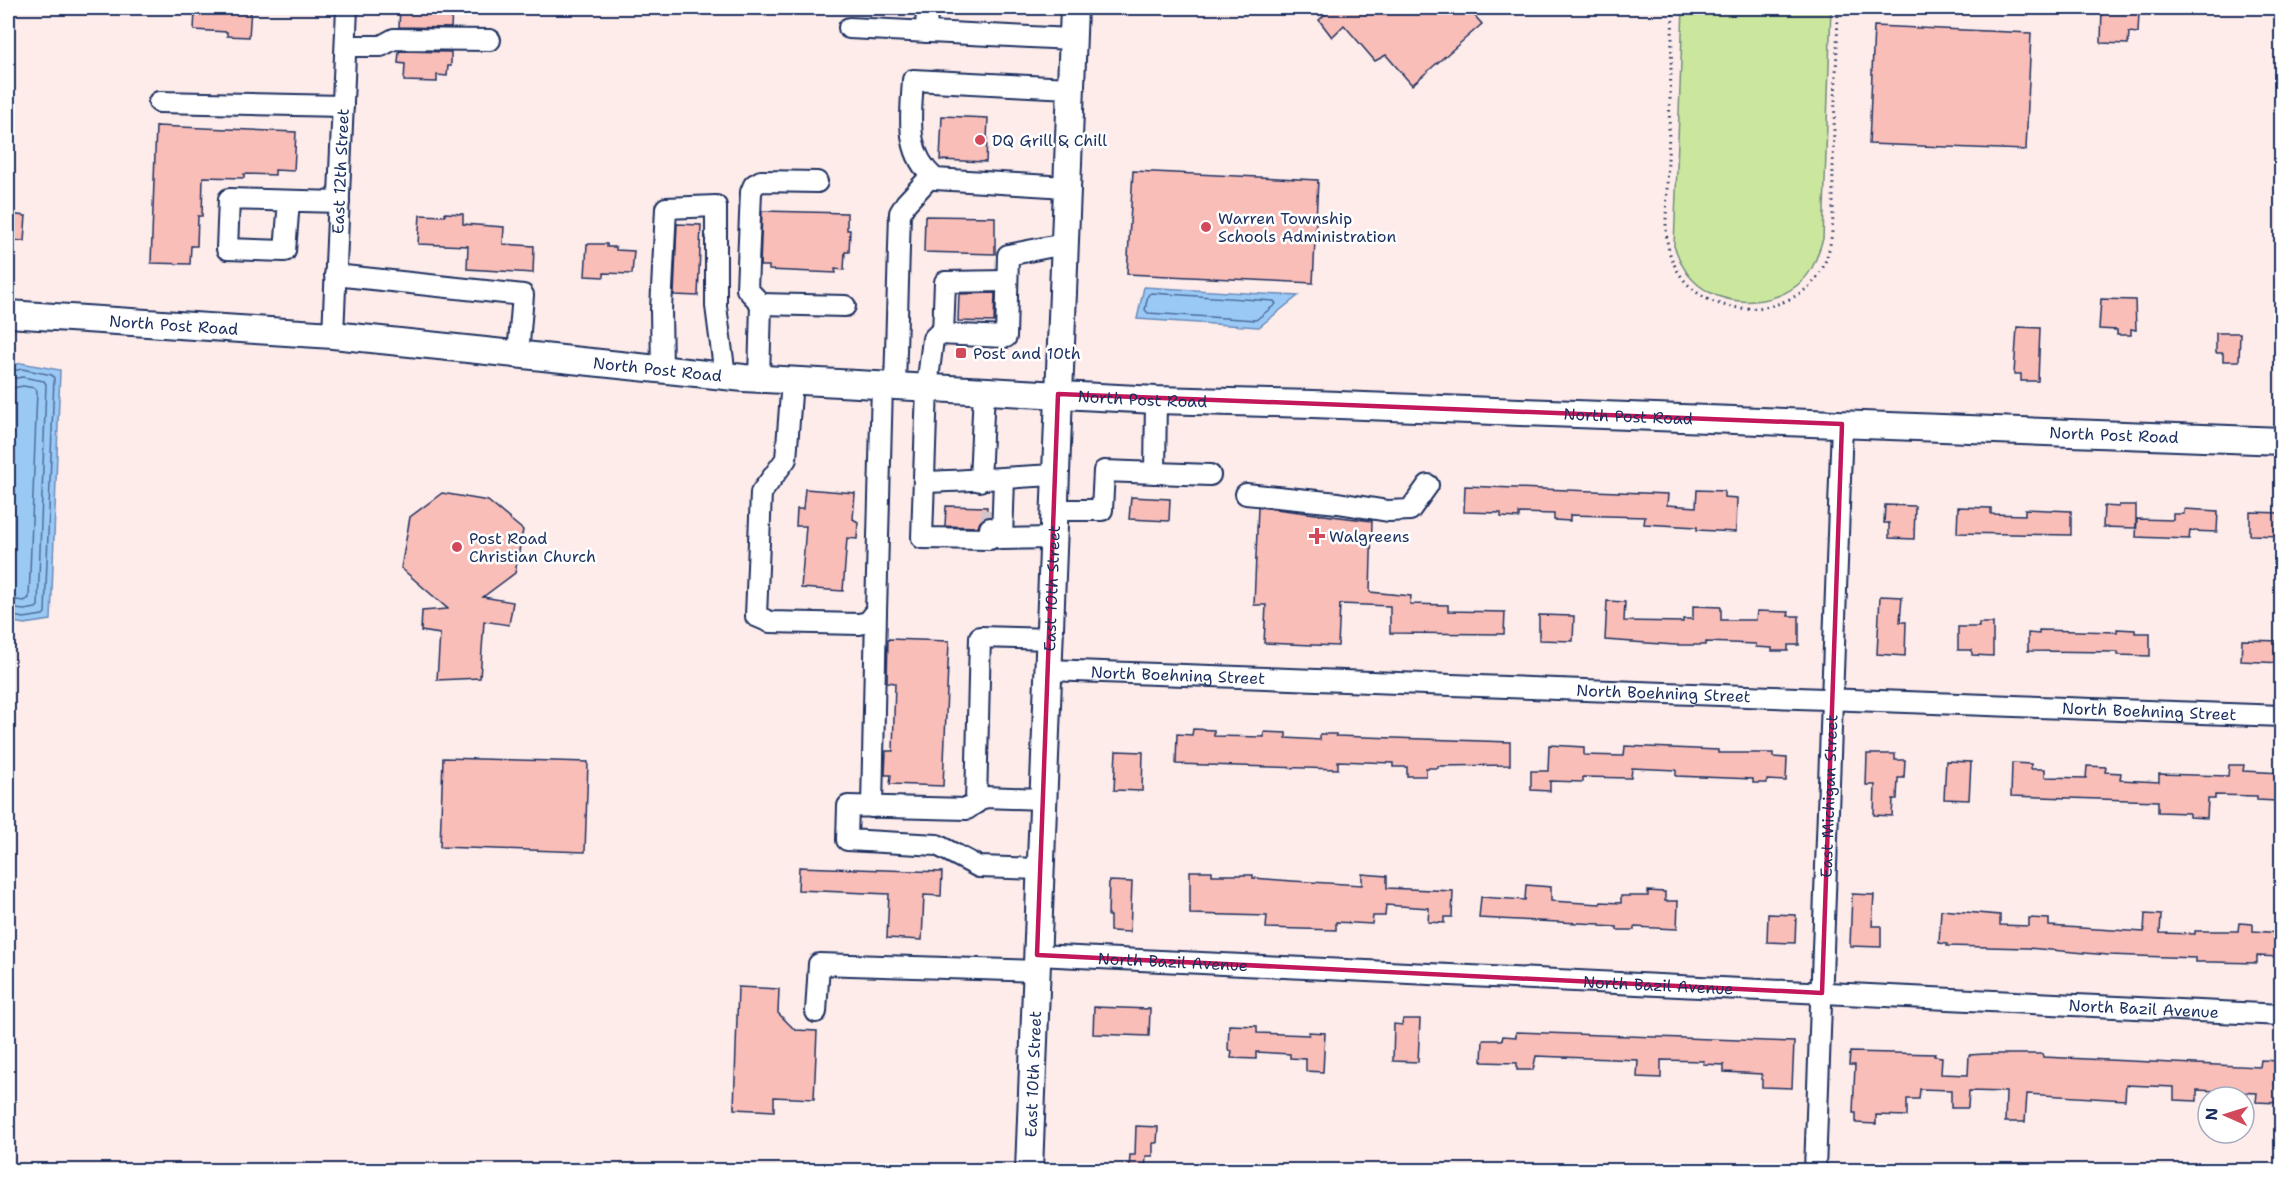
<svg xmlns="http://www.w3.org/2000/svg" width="2289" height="1178" font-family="'Shantell Sans',sans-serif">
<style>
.green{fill:#cbe79e;stroke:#738b7e;stroke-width:1.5}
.water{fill:#9bc9f6;stroke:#688bb9;stroke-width:1.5}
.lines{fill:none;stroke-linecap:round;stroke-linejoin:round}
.shore{stroke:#4e6d9b;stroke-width:1.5}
.building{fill:#fabeb8;stroke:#1b2f5e;stroke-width:1.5}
.minor-tunnel{stroke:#d1c6ce;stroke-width:20;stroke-dasharray:20 10;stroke-linecap:butt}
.minor-casing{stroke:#1b2f5e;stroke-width:24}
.major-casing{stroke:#1b2f5e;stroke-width:30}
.path{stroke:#1b2f5e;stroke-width:3;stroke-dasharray:1.5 4.5;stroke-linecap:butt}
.minor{stroke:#fff;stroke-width:20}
.major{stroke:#fff;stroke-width:26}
.marked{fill:none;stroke:#c2185b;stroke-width:4.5;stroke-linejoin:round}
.poi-dot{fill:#d1495b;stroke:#fff;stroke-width:2}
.labels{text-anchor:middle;stroke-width:5;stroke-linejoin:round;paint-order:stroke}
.poi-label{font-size:16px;fill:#1b2f5e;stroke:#fff;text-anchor:start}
.street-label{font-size:16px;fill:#1b2f5e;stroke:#fff}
</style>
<rect width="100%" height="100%" fill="#feecea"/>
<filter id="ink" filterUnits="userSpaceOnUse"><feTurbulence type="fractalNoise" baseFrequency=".0167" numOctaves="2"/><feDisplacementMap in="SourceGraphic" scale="12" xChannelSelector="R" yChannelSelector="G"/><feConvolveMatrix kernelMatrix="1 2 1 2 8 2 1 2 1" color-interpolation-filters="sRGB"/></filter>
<g filter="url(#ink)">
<!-- green -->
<path class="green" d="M1683 8H1831L1823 239C1818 253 1814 270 1802 281 1774 308 1720 309 1692 279 1683 270 1679 258 1674 246Z"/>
<!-- water -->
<g class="water">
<path d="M1144 287 1298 296 1259 327 1137 319Z"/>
<path d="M21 363 60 370 51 620 24 624 8 621V367Z"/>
</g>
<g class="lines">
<!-- shore -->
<g class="shore">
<path d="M1151 293 1274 301 1276 304 1256 320 1148 313 1145 310 1148 295Z"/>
<path d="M8 372 22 369 52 375 54 378 45 613 43 615 24 618 8 615"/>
<path d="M8 380 22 377 44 381 46 384 38 606 36 608 24 610 8 608"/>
<path d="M8 389 23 386 35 388 37 391 29 598 24 601 8 599"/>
</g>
</g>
<!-- building -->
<g class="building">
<path d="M203 8H251L249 37 227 36V32L194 30 195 11 202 12Z"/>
<path d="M400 8H436V10L452 11 451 28 399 27Z"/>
<path d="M1332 8H1468L1482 24 1412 85 1386 55 1375 61 1344 25 1332 37 1319 20Z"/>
<path d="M2102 8H2130V12H2139L2138 33 2129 32 2128 44 2101 43Z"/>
<path d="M1874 26 2031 33 2026 150 1869 144Z"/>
<path d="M399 51 451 52V66H448L447 76 437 75V82L404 81 405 64 398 63Z"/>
<path d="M942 116 988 118 986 162 940 160Z"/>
<path d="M156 126 296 132 294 171 275 170V175L244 174V178L203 177 202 216H198L197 246H191L190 264 151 263Z"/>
<path d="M1133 171 1318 180 1313 283 1127 274Z"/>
<path d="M762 211 847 213V230H850L849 252H845L844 270 835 269 836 273 769 270V266H760Z"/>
<path d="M445 213 463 214V224L504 227 503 244 534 246 533 273 467 269 468 246 418 244 420 215 445 216Z"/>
<path d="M8 214 26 216 24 241 8 240Z"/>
<path d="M925 216 995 217V254L924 252Z"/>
<path d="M677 224 701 225 698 296 674 295Z"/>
<path d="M587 244H607V247H616V250L634 251 632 274 604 273V277L585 276Z"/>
<path d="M995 293 994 322 958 321 959 294Z"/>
<path d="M2101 299 2135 300 2136 330 2131 329V335H2117V330L2099 329Z"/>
<path d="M2017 327 2040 328 2038 381H2021V374H2014Z"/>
<path d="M2216 333H2240L2239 361H2223V353H2216Z"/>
<path d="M1465 486 1668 494 1667 505 1696 507 1697 490 1724 491V497L1737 498 1736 532 1697 530V527L1644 524 1645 517 1570 515V521L1554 520V514L1519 513V518L1501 517V513L1464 512Z"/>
<path d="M805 489 855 493 853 519 858 522 857 539 847 538 843 591 801 588 806 526H796L797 509H803Z"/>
<path d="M442 493 488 501 523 530 515 573 483 597 513 602 509 625 484 621 480 678 437 680 440 634 421 631 422 611 448 609 401 568 410 517Z"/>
<path d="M1131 497 1170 499 1169 521 1129 519Z"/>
<path d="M1885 505 1915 506 1914 539 1889 538V523H1884Z"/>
<path d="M2119 505H2136V528L2103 527 2104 506 2119 507Z"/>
<path d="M946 506 987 507 986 517 980 522 978 527 945 526Z"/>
<path d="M1258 507 1372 521 1370 592 1411 596 1410 604 1448 605V611L1505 612 1504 634 1390 633V606L1340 604 1338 646 1264 643 1266 605H1254Z"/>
<path d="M1958 507 1991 508V514L2025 515V509L2071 511V535L1957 533Z"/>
<path d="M2184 509 2218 511 2217 532 2190 531 2189 539 2136 537 2137 519 2173 520V514H2184Z"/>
<path d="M2250 512 2282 513V536L2250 535Z"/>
<path d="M1880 596 1902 597 1900 622H1906L1905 656 1877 654Z"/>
<path d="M1607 601 1625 602 1624 621 1683 622V619H1693V606L1721 607V620H1756L1757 611 1789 612 1788 616H1799V645H1788V651H1772V648L1756 647V644L1706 642 1705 645H1675L1605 640Z"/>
<path d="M1539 615 1574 616 1573 641 1539 640Z"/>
<path d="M1979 623H1993V656L1972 655V650H1958V627H1979Z"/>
<path d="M2117 629 2135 630V633H2150V656L2118 655V652L2028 651V633L2039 634V630L2117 632Z"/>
<path d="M888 639 949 641 943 786 890 784 891 775H885L886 751H893L895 683 887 682Z"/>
<path d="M2242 640 2282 641V663L2241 661Z"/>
<path d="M1193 729 1214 730V736L1264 737V732L1286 733V738L1320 740V734H1336V736L1510 742V765L1438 766V768H1426V776H1407V767H1393V763L1338 761V769L1176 764 1177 734 1192 735Z"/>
<path d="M1549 745 1584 747V755L1624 756 1625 746 1718 750V753H1773V757L1787 758 1786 781 1767 780V783H1753V779L1676 776V770L1632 768 1631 778 1583 777V782L1550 781V791L1531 790V771H1548Z"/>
<path d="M1116 751 1143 752 1142 791 1114 790Z"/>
<path d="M1867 754H1895V760H1905L1904 778H1898L1897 799H1893L1892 816 1874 815 1875 785H1866Z"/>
<path d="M443 758 588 762 585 852 440 847Z"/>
<path d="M1946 761 1971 762 1969 800 1944 799Z"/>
<path d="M2012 763 2031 764V769H2045V777L2086 778 2087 766 2106 767 2105 772 2121 773 2120 780 2159 782V774L2228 776 2229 765H2244L2243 771 2282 773 2281 797H2277V801L2257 800V796L2215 795V799H2208L2207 818 2189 817V813L2158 812V801L2011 796Z"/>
<path d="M799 867 942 872 941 896 924 895 922 940 887 938 889 894 798 890Z"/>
<path d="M1190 871H1212V875H1253V878L1292 881 1362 885V874L1387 876V888L1453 891 1452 917H1444V923L1428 922 1429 908 1386 905 1385 916H1373L1372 924 1336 922V930L1266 928 1267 916 1190 914Z"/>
<path d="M1109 881 1132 882 1130 932 1110 931V916H1108Z"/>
<path d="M1526 885 1551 887V901L1600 904 1601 902 1621 903V896H1648V891L1665 892V901H1678L1677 929 1634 927V930H1617V927L1600 926V924L1479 918 1481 897 1525 900Z"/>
<path d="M1852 894 1874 895 1872 926H1881V947L1850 946Z"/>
<path d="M1941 910 2000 915V925L2029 926V918L2049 919V926L2144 932 2145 914 2161 915 2160 933 2195 934V931H2238L2239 923 2253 924V931L2282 933V957L2257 956V963L2213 962H2196V958L2108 955 2028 948 1947 946V944L1939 943Z"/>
<path d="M1768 914 1796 915 1795 943 1767 942Z"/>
<path d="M738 987 779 989 778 1013 795 1030 817 1031 814 1099 774 1097V1111L734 1109Z"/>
<path d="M1094 1007 1150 1009 1149 1036 1093 1034Z"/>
<path d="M1403 1019H1420L1418 1062 1393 1061 1394 1024 1402 1025Z"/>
<path d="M1229 1025 1257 1026V1033L1309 1035V1032L1325 1033 1323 1072 1306 1071V1059L1290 1058V1054L1256 1052V1059L1231 1058 1232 1051 1228 1050Z"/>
<path d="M1516 1032 1794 1042 1792 1088 1762 1087V1074L1724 1072V1065L1703 1064 1704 1061 1661 1060V1078L1637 1077 1638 1060 1536 1056 1533 1070H1517V1063L1482 1062 1483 1040H1502L1503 1036 1516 1037Z"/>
<path d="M1850 1052 1935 1054 1934 1056 1942 1057 1941 1074 1968 1075 1969 1055 1984 1054H2043V1057L2260 1067 2261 1060 2278 1061 2277 1068H2281L2279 1103 2256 1102 2257 1093 2197 1090V1101L2174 1100V1087L2126 1085 2125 1100 2027 1094 2025 1122H2005L2006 1092 1969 1091 1968 1108H1951V1090L1920 1089 1919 1099H1907V1116L1876 1115V1124L1856 1123V1113H1853L1855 1065H1849Z"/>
<path d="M1136 1126 1158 1127 1157 1143H1153V1156H1146L1145 1170H1129L1130 1155H1135Z"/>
</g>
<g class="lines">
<!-- minor-tunnel -->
<path class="minor-tunnel" d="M990 528 991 510"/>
<!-- minor casing -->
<g class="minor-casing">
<g id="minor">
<path d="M849 28 1072 39"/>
<path d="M926 32 927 8"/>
<path d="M346 46H381L394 39 490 40"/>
<path d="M159 102 343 106"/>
<path d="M1066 187 935 179C904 152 911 116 913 80L1070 88"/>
<path d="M289 201 285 251 227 249 229 199 339 202"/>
<path d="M335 275 523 295 518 355"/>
<path d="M761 304 845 306"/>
<path d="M943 334 945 282 1007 281"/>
<path id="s1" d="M333 335 347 8"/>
<path d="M662 369 661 310 666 208 716 206V306L725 376"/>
<path d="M759 379 761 304 747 289 751 192 754 185 761 181 817 182"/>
<path d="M792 381 786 459 761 493 756 616 770 622 859 624 868 622 876 612 882 385"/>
<path d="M895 386 900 213 906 203 931 176"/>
<path d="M1155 473 1156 400"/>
<path d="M1004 478 1002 539 1053 538"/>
<path d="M980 481 984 390"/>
<path d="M924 482C968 481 1011 477 1055 475"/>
<path d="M1246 494 1338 503 1388 511 1410 510 1428 485"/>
<path d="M1054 510H1102L1104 471 1210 475"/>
<path d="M990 528V539L922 538 927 387 933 339 938 334 1006 337 1008 255 1064 244"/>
<path id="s2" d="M1048 670 2282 716"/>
<path d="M976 803 980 637 1049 639"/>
<path d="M872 807 876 612"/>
<path d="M1039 869 979 867 937 845 847 840 848 806 967 809 984 797 1042 799"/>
<path id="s3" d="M1037 955 2282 1015"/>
<path d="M816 1012 819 964 1037 971"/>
<path id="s4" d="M1815 1170 1842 424"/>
</g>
</g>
<!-- major casing -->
<g class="major-casing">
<g id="major">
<path id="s5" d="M8 314 333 335 744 378 1156 400 1313 404 2282 441"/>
<path id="s6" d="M1029 1170 1074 8"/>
</g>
</g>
<!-- path -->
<path class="path" d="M1673 8 1666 220C1666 236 1667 250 1674 264 1693 306 1744 317 1783 302 1802 294 1814 285 1823 267 1837 237 1832 199 1833 168 1834 114 1837 61 1838 8"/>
<!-- minor -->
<use href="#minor" class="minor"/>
<!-- major -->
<use href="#major" class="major"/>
</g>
</g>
<!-- marked area -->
<path class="marked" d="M1058 394 1842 424 1822 993 1037 955Z"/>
<!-- markers -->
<g class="poi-dot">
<circle cx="980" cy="140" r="6"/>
<circle cx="1206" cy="227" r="6"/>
<rect x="955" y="347" width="12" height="12" rx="3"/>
<path d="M1314 527h6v6h6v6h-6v6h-6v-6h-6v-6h6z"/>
<circle cx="457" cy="547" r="6"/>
</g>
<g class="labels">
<!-- poi labels -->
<g class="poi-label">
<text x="992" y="146">DQ Grill &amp; Chill</text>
<text x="1218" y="224">Warren Township<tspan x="1218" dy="18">Schools Administration</tspan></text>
<text x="973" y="359">Post and 10th</text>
<text x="1329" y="542">Walgreens</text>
<text x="469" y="544">Post Road<tspan x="469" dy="18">Christian Church</tspan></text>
</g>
<!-- street labels -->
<g class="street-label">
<text dy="6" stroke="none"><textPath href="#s1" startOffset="164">East 12th Street</textPath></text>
<text dy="6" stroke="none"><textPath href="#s5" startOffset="166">North Post Road</textPath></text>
<text dy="6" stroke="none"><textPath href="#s5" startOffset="652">North Post Road</textPath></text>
<text dy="6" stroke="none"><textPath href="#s5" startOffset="1138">North Post Road</textPath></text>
<text dy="6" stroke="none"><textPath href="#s5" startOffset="1624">North Post Road</textPath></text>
<text dy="6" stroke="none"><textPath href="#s5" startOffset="2110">North Post Road</textPath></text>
<text dy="6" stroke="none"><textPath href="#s6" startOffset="582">East 10th Street</textPath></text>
<text dy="6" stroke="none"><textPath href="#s2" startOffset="130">North Boehning Street</textPath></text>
<text dy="6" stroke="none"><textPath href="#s2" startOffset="616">North Boehning Street</textPath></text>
<text dy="6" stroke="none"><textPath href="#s2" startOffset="1102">North Boehning Street</textPath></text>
<text dy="6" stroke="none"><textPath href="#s4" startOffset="374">East Michigan Street</textPath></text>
<text dy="6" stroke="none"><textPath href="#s3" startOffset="136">North Bazil Avenue</textPath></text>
<text dy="6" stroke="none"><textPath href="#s3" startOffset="622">North Bazil Avenue</textPath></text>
<text dy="6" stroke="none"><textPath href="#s3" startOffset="1108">North Bazil Avenue</textPath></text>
<text dy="6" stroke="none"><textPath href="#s6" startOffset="96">East 10th Street</textPath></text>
</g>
</g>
<!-- margin -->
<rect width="2289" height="1178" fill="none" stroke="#fff" stroke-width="30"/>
<rect x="15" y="15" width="2259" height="1148" fill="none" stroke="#1b2f5e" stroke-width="2" filter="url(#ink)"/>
<!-- north arrow -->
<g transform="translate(2226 1115) rotate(273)"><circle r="28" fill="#ffffff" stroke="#a4acbf" stroke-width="1.5"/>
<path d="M0-4.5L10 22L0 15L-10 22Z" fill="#d1495b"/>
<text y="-9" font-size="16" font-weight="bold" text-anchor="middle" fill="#1b2f5e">N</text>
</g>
</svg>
